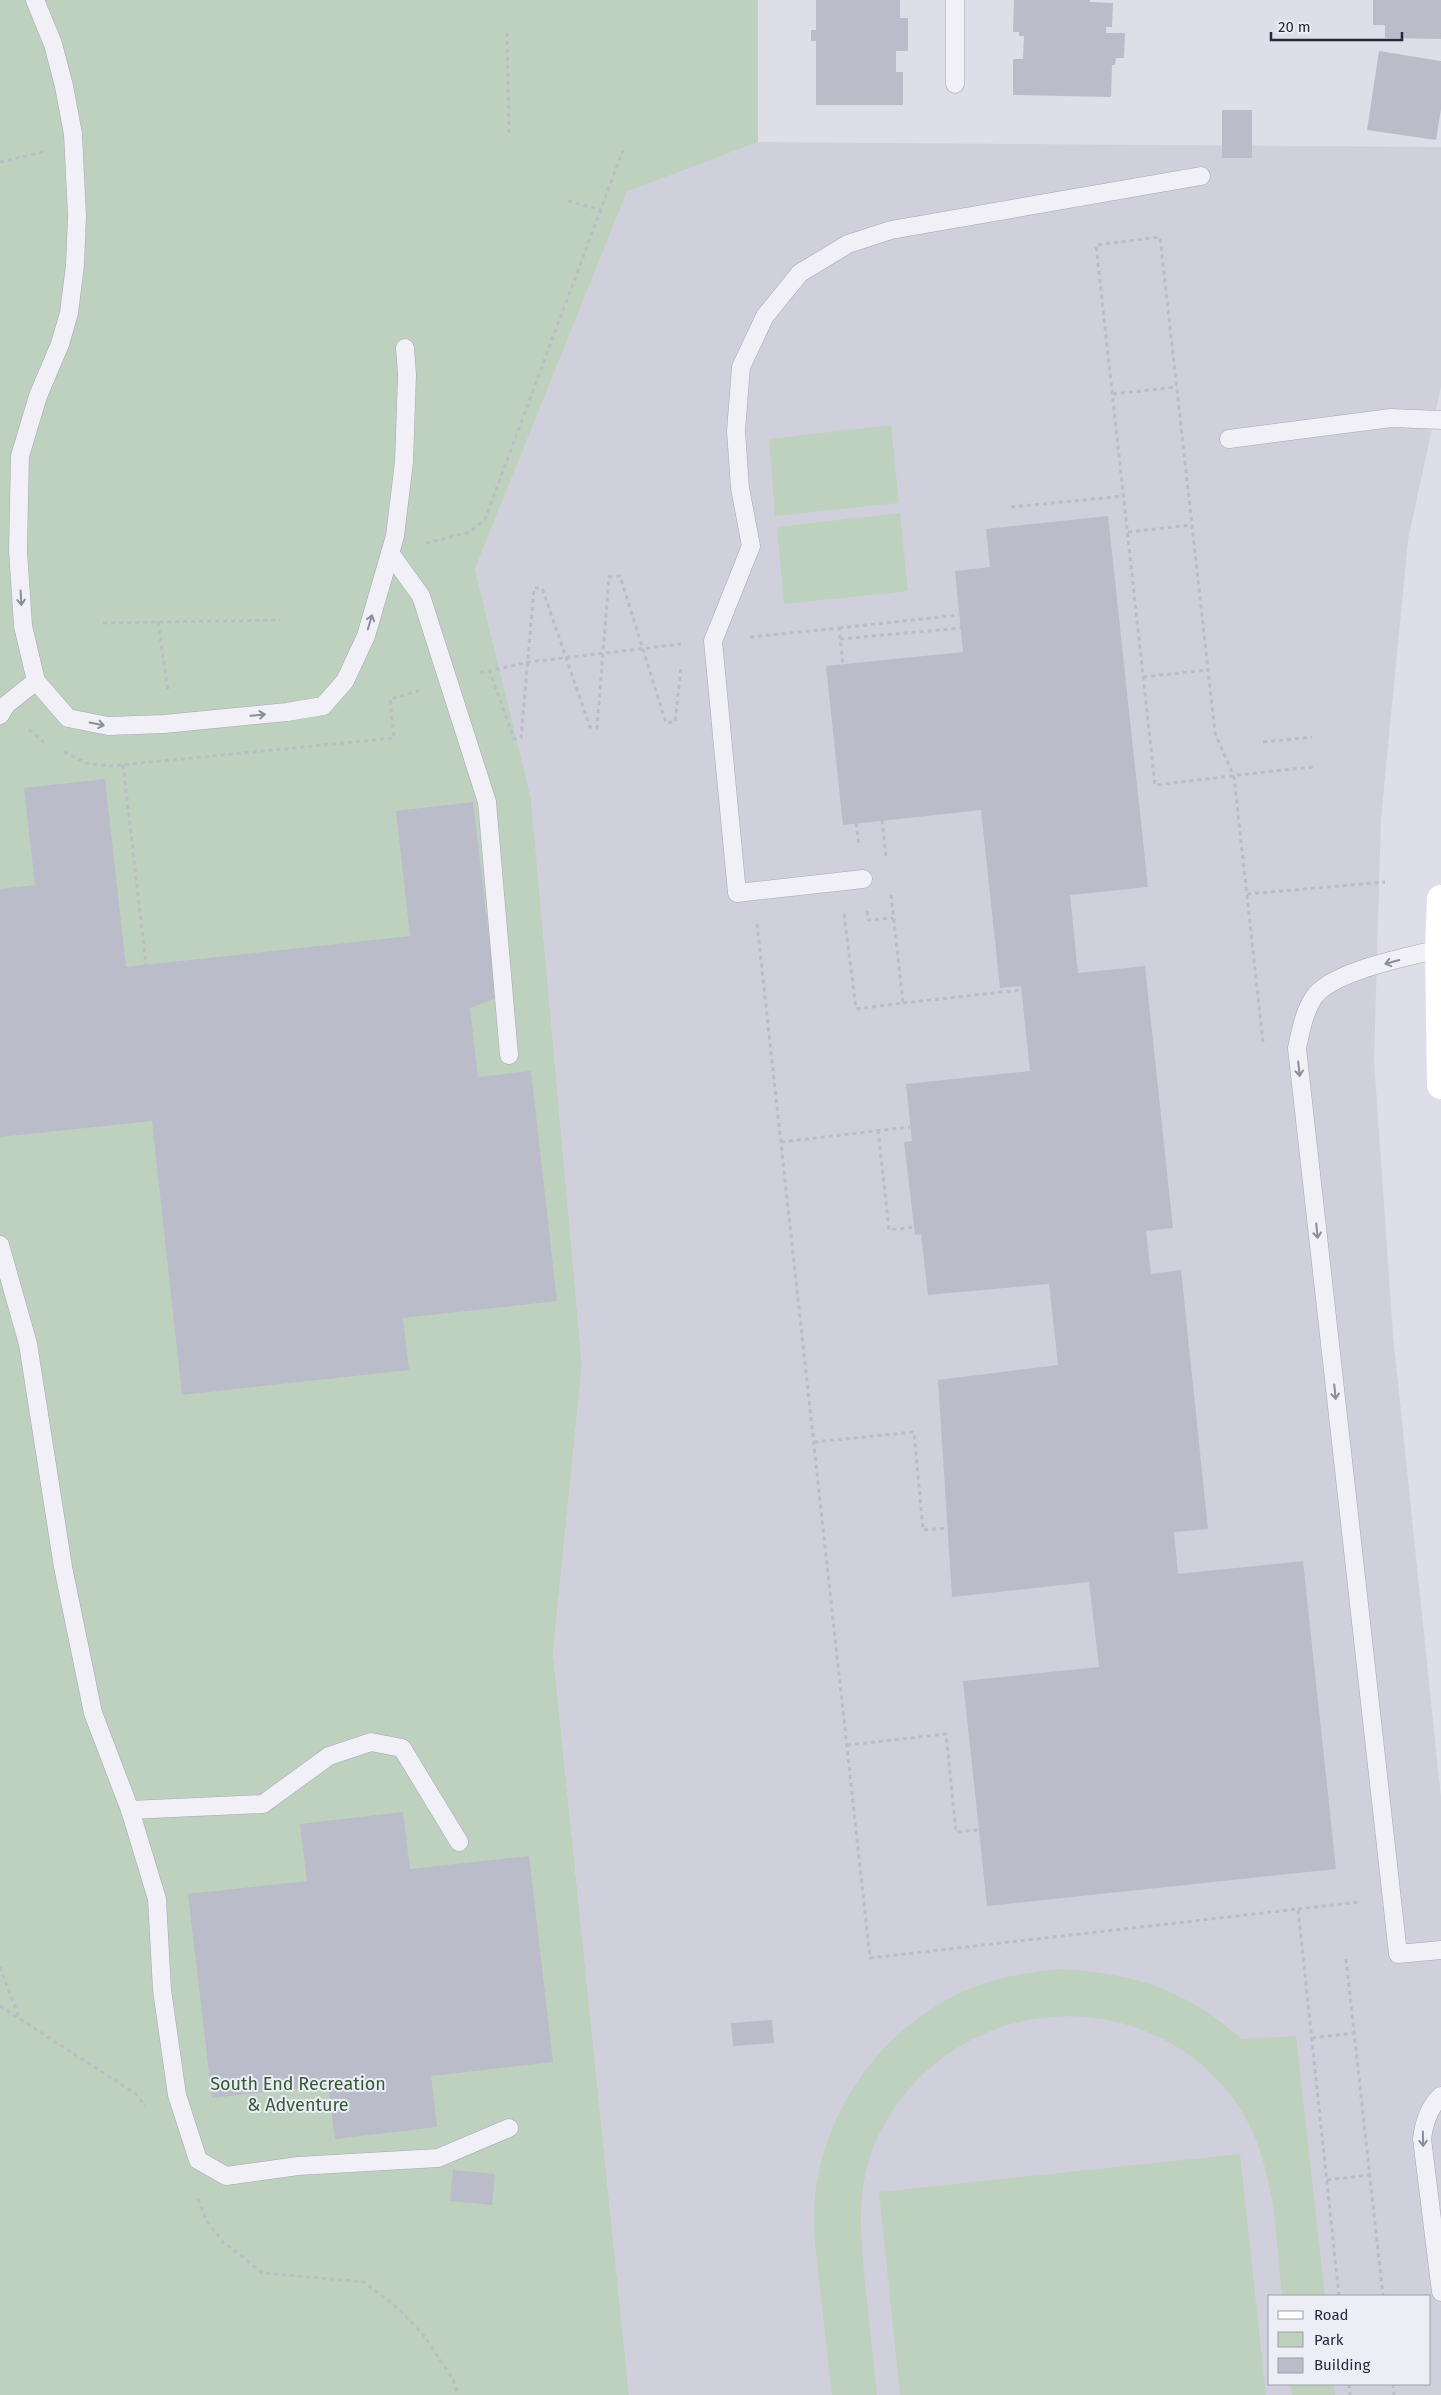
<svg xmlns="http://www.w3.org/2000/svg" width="1441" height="2395" font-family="'Fira Sans',sans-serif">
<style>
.built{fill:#cfd0dc;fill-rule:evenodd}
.green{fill:#bed1be}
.building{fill:#babcca}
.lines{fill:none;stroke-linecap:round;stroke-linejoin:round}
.lane-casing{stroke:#a6a7b4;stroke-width:19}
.path{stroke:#bbbcc6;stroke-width:3;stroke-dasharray:4 4;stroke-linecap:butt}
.lane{stroke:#f0f0f6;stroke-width:18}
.secondary{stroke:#fff;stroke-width:28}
.oneway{stroke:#8b8c9a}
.labels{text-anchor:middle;stroke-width:4;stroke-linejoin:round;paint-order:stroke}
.park-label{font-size:18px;fill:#335a37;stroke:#ecedf5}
</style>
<rect width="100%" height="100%" fill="#dddee7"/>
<!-- built -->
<path class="built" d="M758 142 1441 147V387L1408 540 1381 819 1374 1060 1393 1335 1441 1798V2395H629L553 1653 582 1365 531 798 475 569 627 192ZM1270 2296H1430V2384H1270Z"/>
<!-- green -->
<g class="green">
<path d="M0 0H758V142L627 192 475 569 531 798 582 1365 553 1653 629 2395H0Z"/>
<path d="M891 425 899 503 775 516 769 439Z"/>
<path d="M900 513 908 591 784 604 777 527Z"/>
<path d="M1061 1969C1137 1974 1184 1989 1242 2039L1296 2036 1325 2296H1282C1275 2227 1275 2152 1230 2094 1148 1992 995 1991 910 2088 890 2111 873 2141 866 2171 857 2211 862 2251 866 2292 870 2326 873 2361 877 2395H832C828 2360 824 2325 820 2289 817 2262 813 2234 814 2206 821 2108 887 2019 979 1985 1006 1975 1033 1972 1061 1969Z"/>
<path d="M1240 2154 1266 2395H900L879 2192Z"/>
<path d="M1290 2384H1334L1335 2395H1292Z"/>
</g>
<!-- building -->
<g class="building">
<path d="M816 0H900V18H908V51H896V72H903V105H816V41H811V30H816Z"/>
<path d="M1014 0H1090V2L1113 3 1112 27H1106V33H1125L1124 58H1116L1115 65H1112L1111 97 1013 95V59H1023L1024 36H1019V32H1013Z"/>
<path d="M1373 0H1441V39L1385 38V25H1373Z"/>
<path d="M1379 51 1441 61V109L1436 140 1367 130Z"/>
<rect x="1222" y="110" width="30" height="48"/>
<path d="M1108 516 1148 887 1070 895 1078 973 1145 966 1173 1228 1146 1231 1151 1274 1181 1270 1208 1529 1174 1532 1178 1574 1303 1561 1336 1869 987 1906 963 1681 1099 1667 1089 1582 952 1597 938 1380 1058 1365 1049 1284 928 1295 921 1234 915 1235 904 1142 912 1141 906 1084 1030 1071 1021 986 1000 988 981 810 843 825 826 666 963 652 955 571 990 567 986 529Z"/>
<path d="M105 779 126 967 410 936 396 811 473 802 496 998 470 1008 478 1077 531 1071 557 1301 403 1318 409 1370 182 1395 152 1121 0 1137V889L35 885 24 788Z"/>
<path d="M403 1812 410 1869 529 1856 553 2062 431 2076 437 2127 335 2139 328 2085 212 2098 188 1894 307 1881 300 1824Z"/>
<path d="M772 2020 774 2043 733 2046 731 2023Z"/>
<path d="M453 2170 495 2174 492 2205 450 2201Z"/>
</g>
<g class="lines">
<!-- lane casing -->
<g class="lane-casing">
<g id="lane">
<path d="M35 0 53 44 64 86 73 134 77 216 75 265 69 313 60 344 38 396 20 456 18 550 23 626 36 681 68 718 108 726 164 724 287 712 323 706 345 681 366 636 395 536 404 462 407 375 405 348"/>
<path d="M955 0V84"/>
<path d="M1229 439 1391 418 1441 420"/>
<path d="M390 553 421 596 487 802 509 1055"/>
<path d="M0 715 6 705 36 681"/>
<path d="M863 879 737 893 713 641 751 546 740 488 736 431 741 367 765 316 800 273 848 244 891 230 1201 176"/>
<path d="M1439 949C1408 957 1332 971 1314 997 1304 1012 1301 1030 1297 1048L1398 1954 1441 1950"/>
<path d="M0 1245 28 1344 63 1567 93 1713 130 1810 157 1899 162 1990 177 2095 198 2160 226 2176 298 2166 438 2158 509 2128"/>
<path d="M130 1810 263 1804 329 1756 371 1742 402 1748 459 1842"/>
<path d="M1441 2096C1429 2107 1424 2123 1422 2139L1441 2292"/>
</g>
</g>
<!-- path -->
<g class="path">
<path d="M507 33 509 134"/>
<path d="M0 162 43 152"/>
<path d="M568 201 601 210"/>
<path d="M1113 394 1177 387"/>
<path d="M1011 507 1124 496"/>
<path d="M1128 532 1192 525"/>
<path d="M426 543 470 532 485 519 623 150"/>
<path d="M158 622 168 691"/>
<path d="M103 623 280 620"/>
<path d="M839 628 959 615"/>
<path d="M750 637 839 628 843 665"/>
<path d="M840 639 961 628"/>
<path d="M489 670 514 739 521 738 534 588H542L590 727 597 728 609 577 620 576 666 723 675 722 681 667"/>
<path d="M480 673 529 662 681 644"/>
<path d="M1143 677 1208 670"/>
<path d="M29 729 45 743"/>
<path d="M1263 742 1312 737"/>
<path d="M64 752 86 763 111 766 394 738 390 699 419 691"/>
<path d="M123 765 146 965"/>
<path d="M882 820 886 857"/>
<path d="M856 823 859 847"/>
<path d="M1247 894 1385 882"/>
<path d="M867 911 868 920 893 918"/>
<path d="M844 914 856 1009 903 1003 891 895"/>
<path d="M757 924 870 1958 1298 1909 1339 2296"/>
<path d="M903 1003 1021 990"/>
<path d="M1263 1042 1234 777 1215 733 1160 237 1096 245 1155 785C1208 779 1261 772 1314 767"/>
<path d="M878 1130 889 1230 914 1227"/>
<path d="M781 1142 910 1127"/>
<path d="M814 1442 914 1432 923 1530 948 1528"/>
<path d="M847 1745 946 1734 956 1832 978 1830"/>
<path d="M1298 1909 1359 1902"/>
<path d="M1346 1959 1383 2296"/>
<path d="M0 1967 19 2017"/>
<path d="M0 2006 136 2094 145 2106"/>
<path d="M1312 2038 1354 2033"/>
<path d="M1327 2180 1370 2175"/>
<path d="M198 2199 206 2220 222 2241 263 2273 364 2282 399 2309 424 2336 453 2379 458 2395"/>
<path d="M1349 2384 1350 2395"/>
<path d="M1393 2384 1394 2395"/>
</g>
<!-- lane -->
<use href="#lane" class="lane"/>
<!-- secondary -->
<path class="secondary" d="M1441 899 1439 949 1441 1085"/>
</g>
<!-- one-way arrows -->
<defs><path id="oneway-shaft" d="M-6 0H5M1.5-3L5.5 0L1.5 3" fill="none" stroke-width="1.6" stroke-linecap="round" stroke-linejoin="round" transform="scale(1.25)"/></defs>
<g class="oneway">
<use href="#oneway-shaft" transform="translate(21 598) rotate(87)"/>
<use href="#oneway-shaft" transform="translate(370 622) rotate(-73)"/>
<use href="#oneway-shaft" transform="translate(258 715) rotate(-6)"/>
<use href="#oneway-shaft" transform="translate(97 724) rotate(11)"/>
<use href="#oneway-shaft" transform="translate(1392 962) rotate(164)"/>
<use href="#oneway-shaft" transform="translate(1299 1069) rotate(84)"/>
<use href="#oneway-shaft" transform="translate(1317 1231) rotate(84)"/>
<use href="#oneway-shaft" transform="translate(1335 1392) rotate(84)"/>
<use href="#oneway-shaft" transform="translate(1423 2139) rotate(89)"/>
</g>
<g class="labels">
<!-- park labels -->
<g class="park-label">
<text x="298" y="2090">South End Recreation<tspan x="298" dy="21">&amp; Adventure</tspan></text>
</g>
</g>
<!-- legend -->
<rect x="1268" y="2295" width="162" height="90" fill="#ecedf5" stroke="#9d9eac"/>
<rect x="1278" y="2311" width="25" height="8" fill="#ffffff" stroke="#9d9eac"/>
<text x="1314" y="2320" font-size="15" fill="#26283e">Road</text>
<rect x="1278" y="2332" width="25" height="15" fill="#bed1be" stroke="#9d9eac"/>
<text x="1314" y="2345" font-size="15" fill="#26283e">Park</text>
<rect x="1278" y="2358" width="25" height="15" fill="#babcca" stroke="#9d9eac"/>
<text x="1314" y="2370" font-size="15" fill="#26283e">Building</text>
<!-- scale -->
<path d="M1271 32v8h131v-8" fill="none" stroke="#26283e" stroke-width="2.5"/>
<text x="1278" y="32" font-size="15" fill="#26283e" stroke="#ecedf5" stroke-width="4" paint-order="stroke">20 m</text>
</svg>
